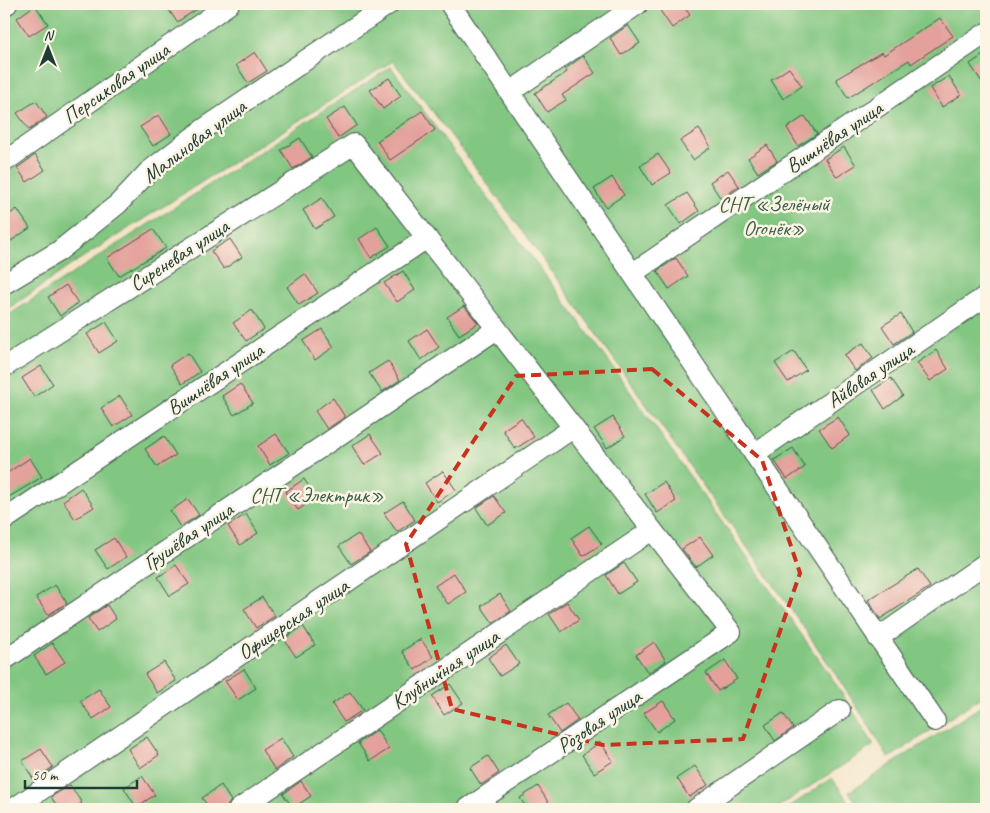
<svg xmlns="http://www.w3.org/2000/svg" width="990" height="813" font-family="Caveat,sans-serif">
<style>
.green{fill:#81c681;stroke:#50825a}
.building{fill:#e4a19b}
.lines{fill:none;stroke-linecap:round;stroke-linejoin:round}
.minor-casing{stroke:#3f564a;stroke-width:22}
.minor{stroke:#fff;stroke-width:20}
.marked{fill:none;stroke:#c8321e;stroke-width:4;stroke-dasharray:10 6;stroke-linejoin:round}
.labels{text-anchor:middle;stroke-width:5;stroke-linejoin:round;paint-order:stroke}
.street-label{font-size:21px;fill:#1f3d34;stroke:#fcf5e5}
.park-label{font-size:21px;fill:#385f47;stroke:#fcf5e5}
</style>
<rect width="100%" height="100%" fill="#fcf5e5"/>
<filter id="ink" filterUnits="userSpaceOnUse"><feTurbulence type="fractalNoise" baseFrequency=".02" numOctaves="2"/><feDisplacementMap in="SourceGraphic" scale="10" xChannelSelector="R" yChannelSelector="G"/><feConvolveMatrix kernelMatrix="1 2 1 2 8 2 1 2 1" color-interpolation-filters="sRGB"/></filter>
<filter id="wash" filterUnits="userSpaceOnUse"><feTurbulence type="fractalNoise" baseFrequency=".0096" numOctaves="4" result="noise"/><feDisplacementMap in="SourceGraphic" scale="20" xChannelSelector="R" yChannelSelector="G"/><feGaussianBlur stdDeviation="1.12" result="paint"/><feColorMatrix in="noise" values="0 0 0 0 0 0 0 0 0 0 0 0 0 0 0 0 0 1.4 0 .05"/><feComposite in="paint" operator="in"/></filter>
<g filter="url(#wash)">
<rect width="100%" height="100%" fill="#f3e4c7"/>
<!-- green -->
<g class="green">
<path d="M4 4H986V694L889 758C828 657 756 561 688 464 592 328 497 191 393 61L77 261 4 312Z"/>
<path d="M391 67 607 359 832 678 874 745 775 809H4V318Z"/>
<path d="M986 703V809H861L849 792Z"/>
<path d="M832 778 854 809H786Z"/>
</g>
<g id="blocks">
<!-- building -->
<g class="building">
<path d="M165 4H205L177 22Z"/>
<path d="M668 4H682L690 15 672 28 659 9Z"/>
<path d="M35 5 48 24 29 36 17 18Z"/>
<path d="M940 18 953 36 911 64 909 60 848 98 836 79 882 52 884 55Z"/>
<path d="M628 25 640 43 621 55 610 38Z"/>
<path d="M255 52 267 71 248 83 236 65Z"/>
<path d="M986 53V88L970 64Z"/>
<path d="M583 56 595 73 562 95 566 100 547 112 535 93 567 72 565 69Z"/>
<path d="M789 68 802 86 783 99 771 80Z"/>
<path d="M949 76 961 95 942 107 930 88Z"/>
<path d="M389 78 401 96 383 109 370 90Z"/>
<path d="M36 101 47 117 29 130 17 113Z"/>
<path d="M345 107 357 125 338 138 326 119Z"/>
<path d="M422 111 435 130 390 160 377 141Z"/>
<path d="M159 115 171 134 153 146 140 127Z"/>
<path d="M805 116 817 134 798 146 787 128Z"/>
<path d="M699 129 711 147 693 160 680 141Z"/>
<path d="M300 138 312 157 293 169 281 150Z"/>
<path d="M767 145 777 161 758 173 748 158Z"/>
<path d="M844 147 856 165 837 177 825 159Z"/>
<path d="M658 154 671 173 652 185 640 166Z"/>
<path d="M35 155 45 170 27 182 17 168Z"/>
<path d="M728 170 739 186 721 199 710 182Z"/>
<path d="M612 177 624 195 606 207 594 189Z"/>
<path d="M687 193 699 211 681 224 668 205Z"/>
<path d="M322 198 334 217 315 229 303 210Z"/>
<path d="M17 209 30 228 11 241 4 229V218Z"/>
<path d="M377 227 390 246 371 258 359 239Z"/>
<path d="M153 229 166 248 119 276 107 258Z"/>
<path d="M230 239 242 257 224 269 211 251Z"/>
<path d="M676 258 688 276 669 289 657 271Z"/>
<path d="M403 271 415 290 397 302 384 283Z"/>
<path d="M305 274 318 293 299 305 287 287Z"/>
<path d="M66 285 78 303 60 316 48 297Z"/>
<path d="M464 306 478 323 459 335 447 317Z"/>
<path d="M252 310 264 329 246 341 233 323Z"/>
<path d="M901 314 912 332 894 344 882 326Z"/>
<path d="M106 322 118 341 99 353 87 334Z"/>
<path d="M322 329 334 347 315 360 303 341Z"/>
<path d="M427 329 439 347 421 360 409 341Z"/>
<path d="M863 343 873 358 855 371 844 355Z"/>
<path d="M936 350 948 369 930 381 917 363Z"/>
<path d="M794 351 806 370 788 382 775 363Z"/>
<path d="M188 353 200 372 182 384 170 365Z"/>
<path d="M388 361 400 380 382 392 369 373Z"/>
<path d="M41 366 53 384 34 397 22 378Z"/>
<path d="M891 378 903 396 885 409 873 390Z"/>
<path d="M240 384 253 403 234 415 222 396Z"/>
<path d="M120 396 132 415 113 427 101 408Z"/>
<path d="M333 398 345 417 327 429 315 411Z"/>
<path d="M613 417 625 436 607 448 594 429Z"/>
<path d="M838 417 850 435 832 448 819 429Z"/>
<path d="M521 418 534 437 515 449 503 430Z"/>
<path d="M276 434 289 453 270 465 258 446Z"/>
<path d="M370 434 383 453 364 465 352 446Z"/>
<path d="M164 436 176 455 157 467 145 449Z"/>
<path d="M793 448 805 467 787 479 774 460Z"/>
<path d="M30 458 42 477 4 500V475Z"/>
<path d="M443 471 456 490 437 502 425 483Z"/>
<path d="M304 479 316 498 298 510 285 492Z"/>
<path d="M664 482 676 501 657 513 645 494Z"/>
<path d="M81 488 94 507 75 519 63 501Z"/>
<path d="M494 496 506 513 487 525 476 508Z"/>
<path d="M188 499 199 515 180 527 170 511Z"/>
<path d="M403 501 415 520 397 532 384 513Z"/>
<path d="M246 514 258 533 240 545 228 526Z"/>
<path d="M589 526 602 544 583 556 571 538Z"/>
<path d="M358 534 370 552 351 564 339 546Z"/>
<path d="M700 537 713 555 696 567 682 549Z"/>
<path d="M114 538 126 557 108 569 95 550Z"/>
<path d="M624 563 637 582 618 594 606 575Z"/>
<path d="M176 565 189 584 170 596 158 577Z"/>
<path d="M918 569 930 587 880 619 868 600Z"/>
<path d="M454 573 466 592 448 604 435 586Z"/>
<path d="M55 585 67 603 48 615 36 597Z"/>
<path d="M500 594 511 611 493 623 481 606Z"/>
<path d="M262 597 275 616 256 628 244 609Z"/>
<path d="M567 602 579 620 561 632 549 614Z"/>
<path d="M107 605 116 619 97 632 88 618Z"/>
<path d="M303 626 315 645 296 657 284 639Z"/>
<path d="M421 639 433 657 415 670 402 651Z"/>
<path d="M654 642 666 661 648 673 636 655Z"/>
<path d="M52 643 65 662 46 674 34 656Z"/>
<path d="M506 645 519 664 500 676 488 658Z"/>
<path d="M725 660 737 679 718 691 706 673Z"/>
<path d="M164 662 176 681 157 693 145 674Z"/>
<path d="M244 669 256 688 238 700 225 681Z"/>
<path d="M450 684 463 703 444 715 432 696Z"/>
<path d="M99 689 111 707 93 719 80 701Z"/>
<path d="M350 692 363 710 344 722 332 704Z"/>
<path d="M663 701 675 719 657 732 644 713Z"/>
<path d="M566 703 578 720 560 733 548 715Z"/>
<path d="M783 713 793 728 775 741 765 725Z"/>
<path d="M377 730 389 749 370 761 358 743Z"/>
<path d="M147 737 159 755 140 768 128 749Z"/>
<path d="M281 738 293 757 275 770 262 750Z"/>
<path d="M600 742 613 761 594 773 582 755Z"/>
<path d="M41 749 53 767 34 780 22 761Z"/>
<path d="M488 756 499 773 481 785 470 768Z"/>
<path d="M695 766 708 785 689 797 677 778Z"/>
<path d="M142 776 155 795 136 807 124 788Z"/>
<path d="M301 781 311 796 293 808 283 794Z"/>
<path d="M70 785 82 803 72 809H59L51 797Z"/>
<path d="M221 785 231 801 225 809H210L202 798Z"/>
<path d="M538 786 550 805 543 809H527L520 798Z"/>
</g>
</g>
</g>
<g filter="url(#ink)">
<use href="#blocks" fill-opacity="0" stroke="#3f564a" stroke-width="1"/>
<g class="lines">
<!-- minor casing -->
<g class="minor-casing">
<g id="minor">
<path d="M450 4 935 721"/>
<path d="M4 6 7 4"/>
<path d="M510 92 638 4"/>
<path d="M4 162 229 4"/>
<path d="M633 273 986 33"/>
<path d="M4 284 59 251 118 204 148 172 205 128 389 4"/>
<path d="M4 367 354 144 731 632 467 809"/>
<path d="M754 454 986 296"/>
<path d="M4 520 427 238"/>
<path d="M878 638 986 563"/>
<path d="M4 660 497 329"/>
<path d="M13 809 573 428"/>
<path d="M239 809 652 530"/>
<path d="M696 809 840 710"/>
</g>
</g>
<!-- minor -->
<use href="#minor" class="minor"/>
</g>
</g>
<!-- marked area -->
<path class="marked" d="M652 369 762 460 800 573 743 739 603 745 452 709 406 544 516 376Z"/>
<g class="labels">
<!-- street labels -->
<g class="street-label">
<text transform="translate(116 83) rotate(-35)" y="7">Персиковая улица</text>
<text transform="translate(834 137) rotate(-34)" y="7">Вишнёвая улица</text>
<text transform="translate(194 141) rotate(-37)" y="7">Малиновая улица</text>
<text transform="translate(179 255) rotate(-33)" y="7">Сиреневая улица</text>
<text transform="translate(870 375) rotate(-34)" y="7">Айвовая улица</text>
<text transform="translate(215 379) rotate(-34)" y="7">Вишнёвая улица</text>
<text transform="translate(188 536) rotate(-34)" y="7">Грушёвая улица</text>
<text transform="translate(293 619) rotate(-34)" y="7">Офицерская улица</text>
<text transform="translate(445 669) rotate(-34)" y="7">Клубничная улица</text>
<text transform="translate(599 721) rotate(-34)" y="7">Розовая улица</text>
</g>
<!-- park labels -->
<g class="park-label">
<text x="774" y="211">СНТ «Зелёный<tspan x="774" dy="24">Огонёк»</tspan></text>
<text x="317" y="502">СНТ «Электрик»</text>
</g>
</g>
<!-- margin -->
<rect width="990" height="813" fill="none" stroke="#fcf5e5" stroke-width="20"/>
<!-- north arrow -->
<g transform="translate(48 48)" stroke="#fcf5e5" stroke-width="4" paint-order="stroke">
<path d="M0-4L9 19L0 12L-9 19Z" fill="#1f3d34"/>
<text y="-8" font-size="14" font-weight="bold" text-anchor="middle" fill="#1f3d34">N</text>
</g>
<!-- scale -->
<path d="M25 780v8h112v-8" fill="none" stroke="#1f3d34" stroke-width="2.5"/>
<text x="32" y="780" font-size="15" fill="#1f3d34" stroke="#fcf5e5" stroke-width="4" paint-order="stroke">50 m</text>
</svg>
